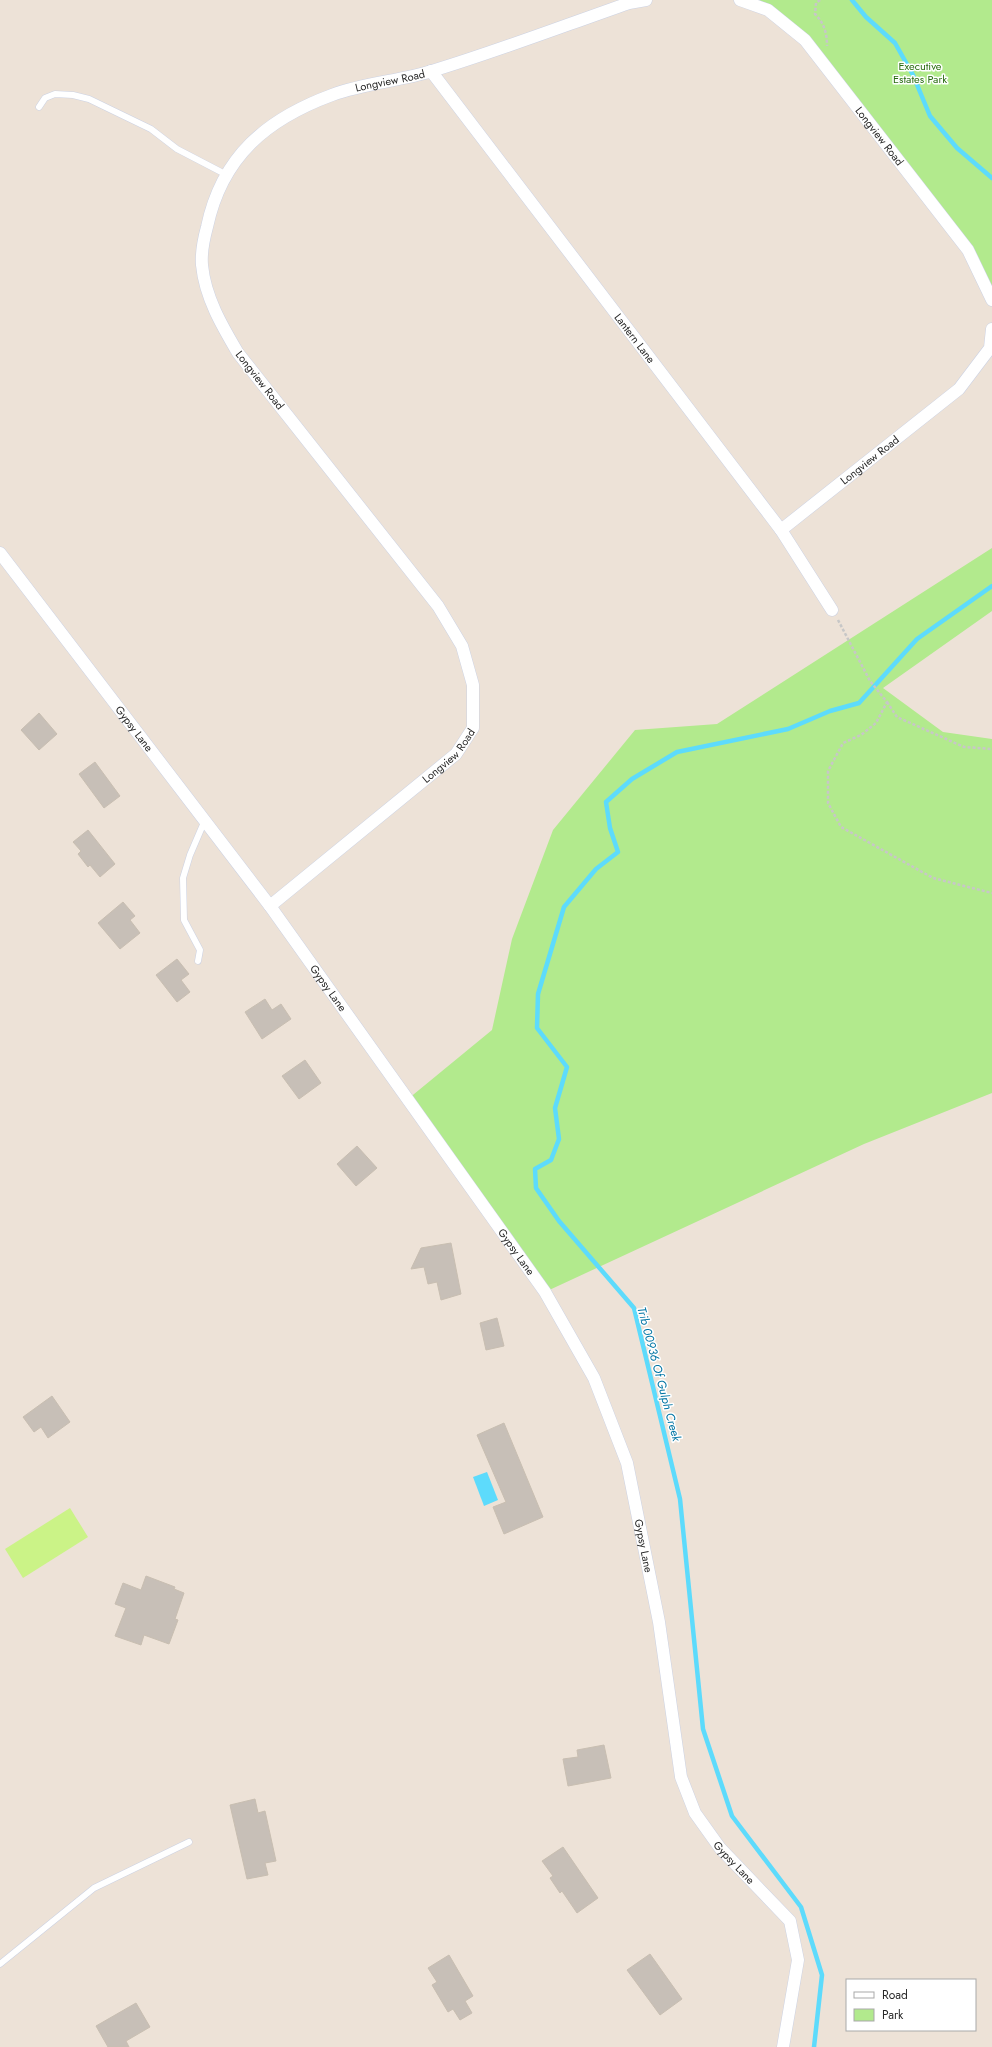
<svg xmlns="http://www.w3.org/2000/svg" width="992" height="2047" font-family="Jost,sans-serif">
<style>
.green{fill:#b2ea8d}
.pitch{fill:#cbf387}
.water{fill:#5ddbfc}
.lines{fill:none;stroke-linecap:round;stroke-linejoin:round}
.stream{stroke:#5ddbfc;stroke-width:4.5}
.building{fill:#c7bfb7;stroke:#c8beb1}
.lane-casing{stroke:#ccd2e3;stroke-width:7}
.street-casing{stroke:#ccd2e3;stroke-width:13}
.path{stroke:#c7c7c7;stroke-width:2.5;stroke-dasharray:3 2;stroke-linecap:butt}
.lane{stroke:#fff;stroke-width:6}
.street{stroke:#fff;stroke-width:12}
.labels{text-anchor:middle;stroke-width:3;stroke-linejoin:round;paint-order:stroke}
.park-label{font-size:11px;fill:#296c11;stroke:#fff}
.street-label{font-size:11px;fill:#282828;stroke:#fff}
.water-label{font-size:12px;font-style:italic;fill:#0075a4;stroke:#fff}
</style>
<rect width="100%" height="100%" fill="#ede2d7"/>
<!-- green -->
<g class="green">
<path d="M740 0H992V300L968 250 805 40Z"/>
<path d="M992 548V611L883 688 943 732 992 739V1093L864 1144 545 1292 408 1099 492 1030 512 939 553 830 635 730 717 724Z"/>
</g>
<!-- pitch -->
<path class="pitch" d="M70 1508 88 1537 23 1578 5 1549Z"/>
<!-- water -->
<path class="water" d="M487 1472 498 1500 484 1506 473 1477Z"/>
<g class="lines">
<!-- stream -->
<g class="stream">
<path d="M852 0 866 17 895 43 913 75 930 116 957 148 992 178"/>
<path d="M814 2047 822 1975 801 1907 732 1816 703 1729 680 1499 634 1308 559 1221 536 1188 535 1169 551 1160 559 1139 555 1108 567 1067 537 1028 538 994 564 907 596 869 618 852 610 828 606 802 632 779 677 752 788 729 830 711 859 703 917 639 992 586"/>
</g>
</g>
<!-- building -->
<g class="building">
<path d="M39 713 57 734 39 750 21 730Z"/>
<path d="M95 762 120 796 104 808 79 774Z"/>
<path d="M88 830 115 864 100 877 90 865 88 867 78 854 81 851 73 842Z"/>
<path d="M123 902 135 916 130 920 140 933 120 949 98 923Z"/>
<path d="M177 959 189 974 181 980 190 992 177 1002 156 975Z"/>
<path d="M265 999 272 1010 281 1004 291 1019 262 1039 245 1012Z"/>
<path d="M305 1060 321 1083 299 1099 282 1076Z"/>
<path d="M357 1146 377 1168 356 1186 337 1164Z"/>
<path d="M451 1243 461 1294 441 1300 437 1282 428 1284 424 1267 411 1269 421 1248Z"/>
<path d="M497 1318 504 1346 486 1350 480 1323Z"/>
<path d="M52 1396 70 1422 48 1438 41 1427 34 1432 23 1417Z"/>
<path d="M504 1423 543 1517 504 1534 493 1507 506 1502 477 1435Z"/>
<path d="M146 1576 175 1587 174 1589 184 1593 175 1619 178 1620 169 1644 144 1635 141 1645 115 1636 126 1608 115 1604 123 1583 141 1590Z"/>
<path d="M604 1745 611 1778 568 1786 563 1759 578 1757 577 1750Z"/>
<path d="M255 1799 258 1813 265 1811 276 1861 265 1863 268 1875 247 1879 230 1805Z"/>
<path d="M563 1847 598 1898 577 1913 562 1891 560 1893 550 1878 553 1876 542 1861Z"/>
<path d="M650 1954 682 1999 660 2015 627 1970Z"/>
<path d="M449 1955 473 1996 465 2001 472 2013 460 2020 453 2009 448 2012 432 1985 437 1982 428 1968Z"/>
<path d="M136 2003 150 2027 126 2041 129 2047H108L96 2026Z"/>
</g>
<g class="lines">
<!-- lane casing -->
<g class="lane-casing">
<g id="lane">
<path d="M39 107 45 98 55 94 73 95 89 99 151 129 177 149 227 175"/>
<path d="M198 961 200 950 184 920 183 878 190 855 205 820"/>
<path d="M0 1964 94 1888 189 1842"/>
</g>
</g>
<!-- street casing -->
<g class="street-casing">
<g id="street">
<path id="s1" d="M740 0 768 10 805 40 968 250 992 300"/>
<path id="s2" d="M431 71 781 530 832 610"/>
<path id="s3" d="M781 530 959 389 990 348 992 329"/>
<path id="s4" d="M0 553 270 906 545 1292 594 1378 627 1463 659 1622 681 1777 695 1813 720 1848 790 1921 798 1960 783 2047"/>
<path id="s5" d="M270 906 456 754 473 728V685L462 646 438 606 238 353C222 326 205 297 202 265 201 253 204 238 207 227 222 156 267 119 332 95 364 83 400 81 432 71 498 51 563 26 629 3L646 0"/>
</g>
</g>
<!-- path -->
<g class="path">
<path d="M820 0 816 3 815 14C824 23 827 33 827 46"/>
<path d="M838 620 870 681 887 702 876 723 861 735 843 743 828 771V803L841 827 933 878 992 893"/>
<path d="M887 702 897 717 964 747 992 749"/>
</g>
<!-- lane -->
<use href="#lane" class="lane"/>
<!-- street -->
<use href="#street" class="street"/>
</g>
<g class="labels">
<!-- park labels -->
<g class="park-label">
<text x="920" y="70">Executive<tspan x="920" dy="13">Estates Park</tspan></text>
</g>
<!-- street labels -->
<g class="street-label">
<text dy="4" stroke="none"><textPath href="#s5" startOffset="1109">Longview Road</textPath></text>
<text dy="4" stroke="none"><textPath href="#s1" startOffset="199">Longview Road</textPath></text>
<text dy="4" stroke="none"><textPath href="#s2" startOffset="336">Lantern Lane</textPath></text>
<text transform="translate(260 380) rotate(52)" y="4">Longview Road</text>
<text dy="4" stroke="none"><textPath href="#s3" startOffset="113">Longview Road</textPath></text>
<text dy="4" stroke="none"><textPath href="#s4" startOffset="221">Gypsy Lane</textPath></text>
<text dy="4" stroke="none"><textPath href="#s5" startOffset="234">Longview Road</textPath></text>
<text dy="4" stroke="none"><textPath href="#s4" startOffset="545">Gypsy Lane</textPath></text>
<text dy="4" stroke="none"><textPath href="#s4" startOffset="869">Gypsy Lane</textPath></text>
<text dy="4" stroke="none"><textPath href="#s4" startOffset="1193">Gypsy Lane</textPath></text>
<text dy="4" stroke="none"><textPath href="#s4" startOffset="1529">Gypsy Lane</textPath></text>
</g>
<!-- water labels -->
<g class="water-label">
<text transform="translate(659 1374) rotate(75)" y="4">Trib 00936 Of Gulph Creek</text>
</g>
</g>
<!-- legend -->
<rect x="846" y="1979" width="130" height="52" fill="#ffffff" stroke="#a9a9a9"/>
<rect x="854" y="1992" width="20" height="6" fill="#ffffff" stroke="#a9a9a9"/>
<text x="882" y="1999" font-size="12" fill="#282828">Road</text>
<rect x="854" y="2009" width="20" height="12" fill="#b2ea8d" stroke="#a9a9a9"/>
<text x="882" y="2019" font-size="12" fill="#282828">Park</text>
</svg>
